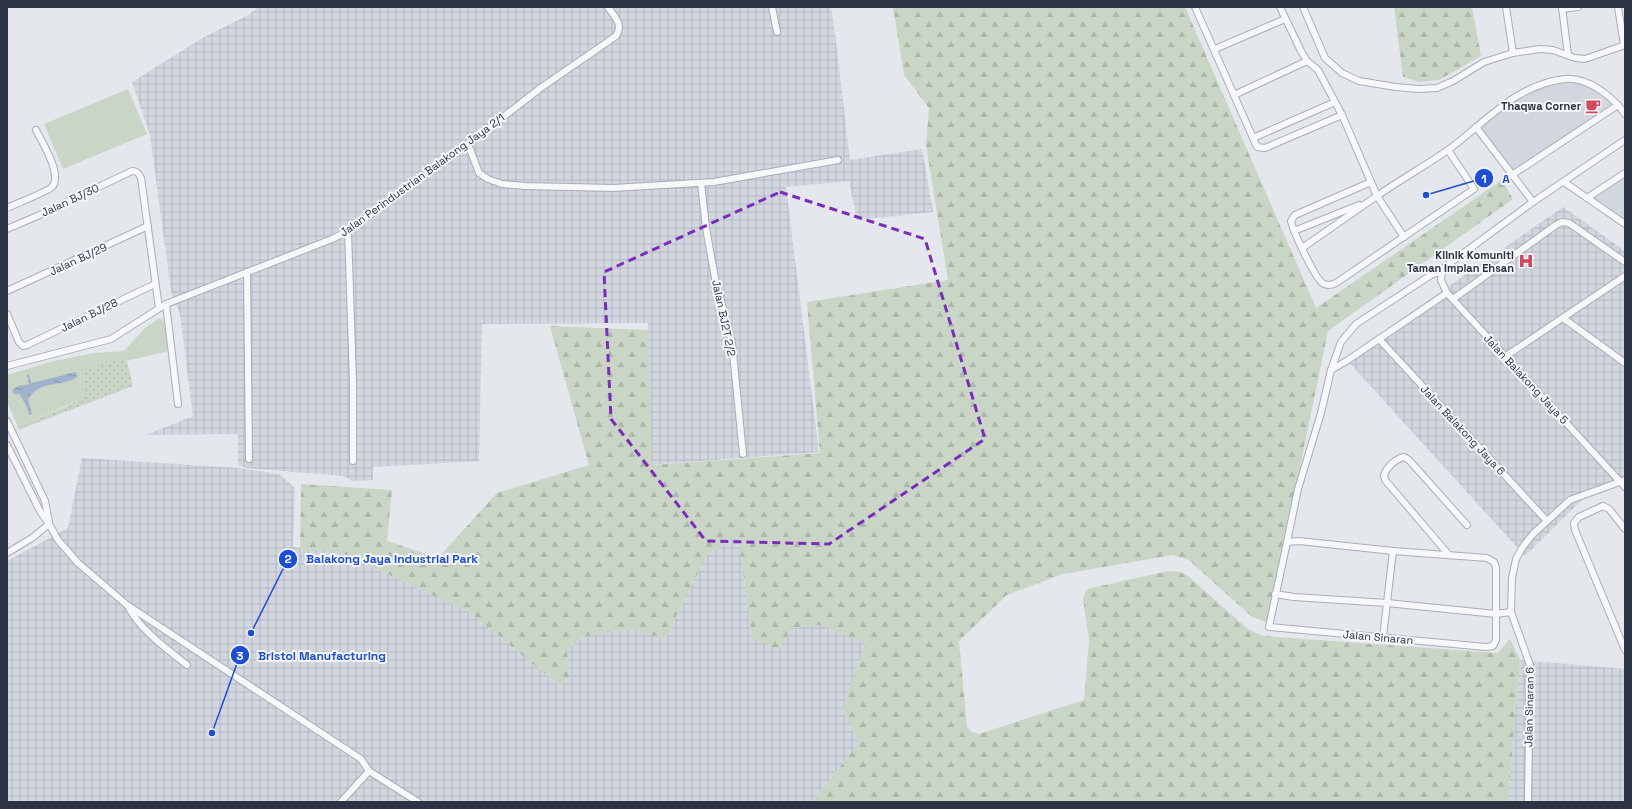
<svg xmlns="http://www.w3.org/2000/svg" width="1632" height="809" font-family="'Space Grotesk',sans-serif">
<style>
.built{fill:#d2d6de}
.industrial{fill:url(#industrial-grid)}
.grass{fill:#c9d6c5}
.forest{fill:url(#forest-firs)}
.park{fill:url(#park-dots)}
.water{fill:url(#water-ripples)}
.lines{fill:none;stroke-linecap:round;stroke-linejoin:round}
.minor-casing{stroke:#a9aeb7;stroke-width:8}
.minor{stroke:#f7f8fa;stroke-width:6}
.marked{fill:none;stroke:#7b2cbf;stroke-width:3;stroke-dasharray:8 5;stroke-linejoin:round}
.labels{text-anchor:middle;stroke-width:4;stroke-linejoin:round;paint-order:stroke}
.poi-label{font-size:11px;font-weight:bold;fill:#2b3445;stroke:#f4f6f9;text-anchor:end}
.street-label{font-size:11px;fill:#2b3445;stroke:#f4f6f9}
.leader{fill:none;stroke:#1d4ed8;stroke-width:1.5}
.callout-dot{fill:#1d4ed8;stroke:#f4f6f9;stroke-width:1.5}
.mark-label{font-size:12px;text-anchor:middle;font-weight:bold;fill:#fff}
.callout-label{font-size:12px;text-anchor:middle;font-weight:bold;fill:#1d4ed8;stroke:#f4f6f9;stroke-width:4;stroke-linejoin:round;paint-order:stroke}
</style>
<defs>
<pattern id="industrial-grid" width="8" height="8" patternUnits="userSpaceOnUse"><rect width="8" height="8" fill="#d2d6de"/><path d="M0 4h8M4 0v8" fill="none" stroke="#b4b8c0"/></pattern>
<pattern id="forest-firs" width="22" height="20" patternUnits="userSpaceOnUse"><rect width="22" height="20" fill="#c9d6c5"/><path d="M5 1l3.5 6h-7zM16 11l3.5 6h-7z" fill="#adb8ab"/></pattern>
<pattern id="park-dots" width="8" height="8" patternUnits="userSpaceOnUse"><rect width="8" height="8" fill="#c9d6c5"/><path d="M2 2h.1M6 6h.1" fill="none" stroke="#adb8ab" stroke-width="1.8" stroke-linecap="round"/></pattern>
<pattern id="water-ripples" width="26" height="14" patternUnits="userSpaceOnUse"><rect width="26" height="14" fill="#9fb4cc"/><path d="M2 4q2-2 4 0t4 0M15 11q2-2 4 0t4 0" fill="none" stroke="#8293a7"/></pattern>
</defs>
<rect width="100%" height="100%" fill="#e4e7ec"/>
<!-- built -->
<g class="built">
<path d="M1564 82 1581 83 1591 87 1614 105 1513 171 1480 128 1520 97 1540 87Z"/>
<path d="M1625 176V221L1592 198Z"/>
</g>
<!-- industrial -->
<g class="industrial">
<path d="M259 7H831L835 33 850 160 922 149 933 212 857 220 849 181 786 187 819 452 649 465 648 323 482 324 479 461 373 467V480L352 481 344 476 246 468 238 465V434L146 435 193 416 180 314 171 291 150 135 132 82 204 37 248 15Z"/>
<path d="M1563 207 1625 251V484L1587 495 1525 556 1345 358Z"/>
<path d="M82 458 239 468 279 474 295 488 293 547 342 553 469 612 560 686 569 677 567 651 582 637 630 629 665 639 707 555 738 536 752 638 791 628 820 625 866 643 842 709 859 743 812 802H7V561L68 528Z"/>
<path d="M1520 660 1625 669V802H1508Z"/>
</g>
<!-- grass -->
<g class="grass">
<path d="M128 89 147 134 63 169 44 124Z"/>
<path d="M160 318 164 323 169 351 126 361V357L83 376 85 391 84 396 70 404 24 424 26 427 19 430 7 401V375L54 361 94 353 124 351 145 328Z"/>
</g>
<!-- forest -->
<g class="forest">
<path d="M893 7H1185L1316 308 1502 180 1513 199 1328 331 1268 623 1251 616 1189 560 1173 555 1063 574 1007 595 959 641 967 727 972 732 979 734 1084 700 1089 640 1083 598 1087 589 1168 571 1180 572 1188 576 1249 630 1264 636 1498 653 1510 639 1520 660 1508 802H812L859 743 842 709 866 643 820 625 791 628 780 650 752 638 738 536 707 555 665 639 630 629 582 637 567 651 569 677 560 686 469 612 342 553 300 549 301 484 392 490 387 541 438 558 497 493 589 465 550 326 648 330 652 465 820 453 807 302 948 280 926 145 929 108 904 75Z"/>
<path d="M1394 7H1472L1481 56 1439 80 1419 82 1403 77Z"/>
</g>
<!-- park -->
<path class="park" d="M126 357 133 386 26 427 24 424 70 405 83 396C86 388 82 380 84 372L92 367Z"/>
<!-- water -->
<path class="water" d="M75 372 78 376C66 388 41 378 28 399L32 414 28 415 29 412 20 394H14L12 390 18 386 29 384 27 375 29 374 31 383H33Z"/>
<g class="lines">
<!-- minor casing -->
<g class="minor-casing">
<g id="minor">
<path d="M772 7 777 32"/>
<path d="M1195 7 1257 147 1265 148 1342 115"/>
<path d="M1280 7 1301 51 1307 61 1318 70 1342 115 1377 196 1404 237"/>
<path d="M1303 7 1325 58 1342 73 1359 81 1396 87 1418 89 1437 88 1453 81 1484 62 1513 53 1540 49 1553 50 1575 58 1585 59 1625 45"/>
<path d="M1506 7 1513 53"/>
<path d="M1562 7 1568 55"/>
<path d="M1618 7 1624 45"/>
<path d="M1562 9 1578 7"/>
<path d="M1215 49 1285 19"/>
<path d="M1234 95 1307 61"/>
<path d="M1476 127 1533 202"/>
<path d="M1253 138 1335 102"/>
<path d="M468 144 479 173 488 179 502 184 525 186 613 188 714 182 838 160"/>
<path d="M1512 175 1618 105"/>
<path d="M1371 182 1295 215 1291 221C1293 231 1316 281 1324 284 1329 286 1332 285 1336 283L1474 189 1448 150"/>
<path d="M1564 182 1625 224"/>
<path d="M701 183 706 228 715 278 732 343 743 454"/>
<path d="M1587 198 1625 173"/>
<path d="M7 208C15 204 47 192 52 187 63 175 42 142 36 130"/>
<path d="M7 229 42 214 132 171C137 171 139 173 141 178L159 308"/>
<path d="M348 231 353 382V461"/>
<path d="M1294 231 1359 205"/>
<path d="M1302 248C1327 231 1352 213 1377 196 1400 180 1425 166 1448 150 1485 123 1516 84 1565 79 1588 77 1612 96 1625 114"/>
<path d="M1442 271 1441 280 1447 293 1625 487"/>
<path d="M247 272 249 459"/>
<path d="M7 291 148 226"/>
<path d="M1453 299 1556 225 1562 222 1569 223 1625 262"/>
<path d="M166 304 178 404"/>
<path d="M7 314 19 342 23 346 27 345 155 284"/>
<path d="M1563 318 1625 363"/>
<path d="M1379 339 1547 521"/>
<path d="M1506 356 1625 276"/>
<path d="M7 366 111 339 166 304 332 239 348 231 468 144 542 87 616 36C624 24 614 17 608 7"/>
<path d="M1331 370 1348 360 1447 293"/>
<path d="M7 421 45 501 49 522"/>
<path d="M7 445 40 511 49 524 58 540 78 563 127 605 361 759 369 771 418 802"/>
<path d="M1625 529 1609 509 1603 506 1579 517 1574 523 1575 530 1625 650"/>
<path d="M1299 541 1393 551 1487 558 1494 562 1496 567V640L1493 646 1486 647 1269 627 1287 542Z"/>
<path d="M1287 542 1298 489 1321 413 1331 370 1341 342 1356 324 1431 275 1442 271 1446 266 1533 202 1625 140"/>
<path d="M7 553 32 538 49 524"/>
<path d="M1449 555 1385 480 1384 475C1387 467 1395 459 1404 457L1409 460 1467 525"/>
<path d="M1275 594 1294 597 1387 603 1496 614 1511 612"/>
<path d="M128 606C138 628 168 650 187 665"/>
<path d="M1383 637 1393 551"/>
<path d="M341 802 369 771"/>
<path d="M1528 802 1530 665 1511 612 1512 578 1516 559 1522 548 1533 534 1570 500 1625 480"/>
</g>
</g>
<!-- minor -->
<use href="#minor" class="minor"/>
</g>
<!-- marked area -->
<path class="marked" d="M780 192 925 239 985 439 829 544 706 541 611 419 604 272Z"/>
<!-- icons -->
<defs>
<g id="cafe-bare" transform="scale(1.2)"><path d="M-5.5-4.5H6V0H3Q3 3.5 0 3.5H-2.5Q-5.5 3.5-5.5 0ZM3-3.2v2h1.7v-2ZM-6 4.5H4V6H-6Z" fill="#d1495b" stroke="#f4f6f9" stroke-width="2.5" paint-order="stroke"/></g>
<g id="hospital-bare" transform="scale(1.2)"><path d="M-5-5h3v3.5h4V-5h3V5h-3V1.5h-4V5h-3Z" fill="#d1495b" stroke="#f4f6f9" stroke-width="2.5" paint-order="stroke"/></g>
</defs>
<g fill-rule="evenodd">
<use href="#cafe-bare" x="1593" y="106"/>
<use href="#hospital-bare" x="1526" y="261"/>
</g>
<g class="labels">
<!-- poi labels -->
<g class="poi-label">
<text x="1581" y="110">Thaqwa Corner</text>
<text x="1514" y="259">Klinik Komuniti<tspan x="1514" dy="13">Taman Impian Ehsan</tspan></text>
</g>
<!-- street labels -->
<g class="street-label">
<text transform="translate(422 175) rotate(-36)" y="4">Jalan Perindustrian Balakong Jaya 2/1</text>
<text transform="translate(70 200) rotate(-25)" y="4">Jalan BJ/30</text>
<text transform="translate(78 259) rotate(-25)" y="4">Jalan BJ/29</text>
<text transform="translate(89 315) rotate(-26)" y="4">Jalan BJ/28</text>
<text transform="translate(724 318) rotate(78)" y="4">Jalan BJ2T 2/2</text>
<text transform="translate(1526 379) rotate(47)" y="4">Jalan Balakong Jaya 5</text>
<text transform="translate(1463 430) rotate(47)" y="4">Jalan Balakong Jaya 6</text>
<text transform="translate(1378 637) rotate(5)" y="4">Jalan Sinaran</text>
<text transform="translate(1529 707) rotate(-89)" y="4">Jalan Sinaran 6</text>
</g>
</g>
<!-- callouts -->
<path class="leader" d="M1426 195L1484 178M251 633L288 559M212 733L240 655"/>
<g class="callout-dot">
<circle cx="1426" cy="195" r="4"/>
<circle cx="251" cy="633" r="4"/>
<circle cx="212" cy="733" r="4"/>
<circle cx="1484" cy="178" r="10"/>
<circle cx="288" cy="559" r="10"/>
<circle cx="240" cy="655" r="10"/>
</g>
<g class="mark-label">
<text x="1484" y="183">1</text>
<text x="288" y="563">2</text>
<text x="240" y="660">3</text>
</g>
<g class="callout-label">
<text x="1506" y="183">A</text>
<text x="392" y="563">Balakong Jaya Industrial Park</text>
<text x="322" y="660">Bristol Manufacturing</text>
</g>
<!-- border -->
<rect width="1632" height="809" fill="none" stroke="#2b3445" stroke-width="16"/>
</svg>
